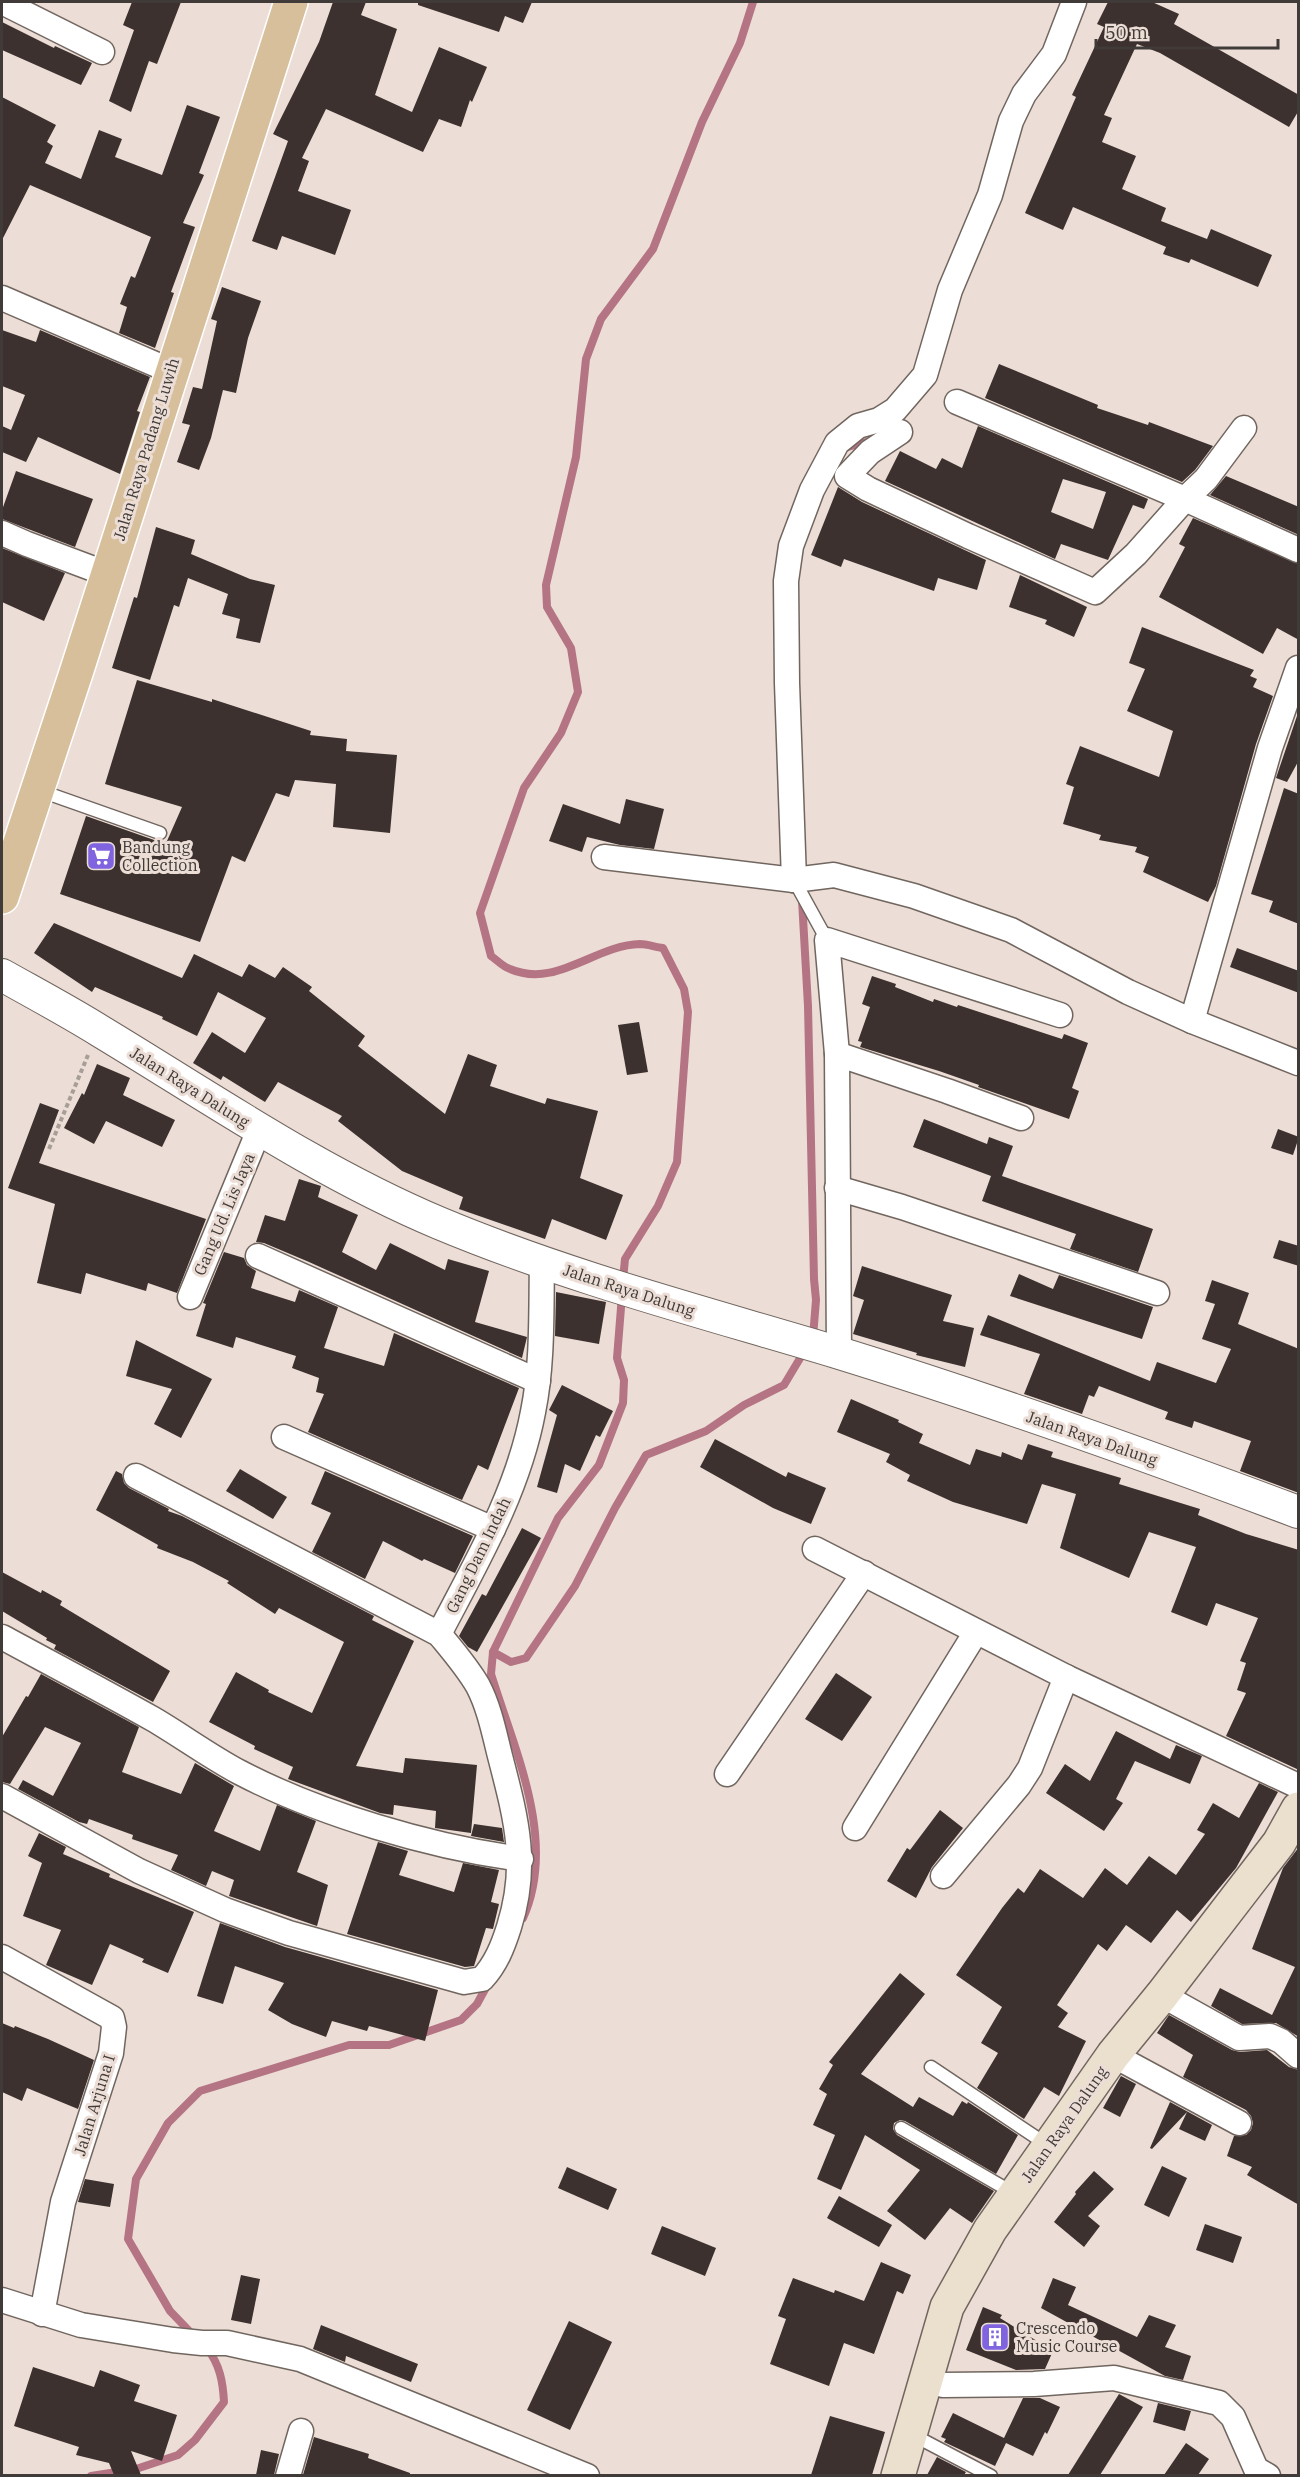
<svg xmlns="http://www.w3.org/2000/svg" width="1300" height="2477" font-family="'IBM Plex Serif',serif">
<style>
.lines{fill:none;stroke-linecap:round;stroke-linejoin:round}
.stream{stroke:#b57483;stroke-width:8}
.building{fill:#3d312f;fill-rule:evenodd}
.service-casing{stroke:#71665f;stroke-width:15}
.minor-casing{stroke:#71665f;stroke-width:27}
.tertiary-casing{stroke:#71665f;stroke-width:34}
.secondary-casing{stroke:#71665f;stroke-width:36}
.primary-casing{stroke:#fff;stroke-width:36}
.path{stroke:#a89e98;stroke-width:4;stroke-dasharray:4.5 3;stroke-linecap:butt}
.service{stroke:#fff;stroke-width:12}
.minor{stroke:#fff;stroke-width:24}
.tertiary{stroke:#fff;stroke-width:32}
.secondary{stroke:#ebdfcd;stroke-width:33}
.primary{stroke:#d7bf9b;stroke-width:33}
.labels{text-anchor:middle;stroke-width:6;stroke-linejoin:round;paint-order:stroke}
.street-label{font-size:16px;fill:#403b38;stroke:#ecded6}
.poi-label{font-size:16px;fill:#403b38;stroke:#ecded6;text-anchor:start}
</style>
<rect width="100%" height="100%" fill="#ecded6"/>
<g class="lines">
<!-- stream -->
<g class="stream">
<path d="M844 448 870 441"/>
<path d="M802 900 808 1006 814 1279 816 1300 813 1337"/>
<path d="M623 1280 625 1259 658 1206 677 1162 688 1012 684 989 663 948C655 947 647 944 640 944 595 945 556 989 510 969 503 967 497 960 491 956L480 913 524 788 561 733 578 692 571 648 547 607 546 585 576 457 586 359 601 319 653 249 702 122 740 43 753 2"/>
<path d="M493 1652 511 1662 526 1658 575 1586 615 1508 646 1455 706 1431 744 1405 784 1385 805 1350"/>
<path d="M523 1918C558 1841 514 1749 491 1674L493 1652 558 1518 599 1465 623 1403 624 1380 617 1358 622 1295"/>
<path d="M194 2336 170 2311 128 2239 136 2179 168 2123 200 2091 349 2045H389L461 2020 477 2004 489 1982"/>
<path d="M91 2476 136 2469 178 2455 195 2440 224 2402C223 2383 220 2364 207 2349"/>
</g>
</g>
<!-- building -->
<g class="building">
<path d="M132 2H181L157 64 149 61 131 112 109 101 134 30 123 25Z"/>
<path d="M333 2H366L361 15 397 29 375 95 412 112 439 47 487 67 472 102 470 100 461 127 439 119 423 152 326 109 302 158 309 161 298 191 351 210 335 255 282 236 277 250 252 241 288 141 273 134 319 42Z"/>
<path d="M418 2H532L523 23 505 16 499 32 418 5Z"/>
<path d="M1108 2H1152L1179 14 1174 24 1299 95V110L1289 127 1160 53 1137 44 1104 115 1112 118 1102 142 1136 156 1122 189 1166 208 1161 221 1207 239 1211 229 1272 255 1258 287 1191 259 1189 263 1163 254 1166 247 1073 207 1063 230 1025 213 1076 97 1072 95 1104 27 1097 24Z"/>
<path d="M2 22 54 48 55 46 92 63 81 85 2 50Z"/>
<path d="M2 97 56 125 47 142 53 146 45 163 81 179 99 130 122 139 115 157 162 175 187 105 220 117 199 173 204 175 183 223 195 227 171 292 174 293 155 348 119 333 127 307 120 304 131 276 135 278 151 237 30 185 2 240Z"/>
<path d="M222 287 261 301 248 338 236 393 223 390 211 438 199 470 177 462 190 425 182 423 193 387 202 389 217 321 211 319Z"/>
<path d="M2 330 36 342 40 330 150 377 137 411 140 412 120 474 38 437 26 462 2 452V426L11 430 25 395 2 386Z"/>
<path d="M999 364 1098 405 1097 408 1148 425 1149 422 1213 446 1195 470 1182 482 985 398Z"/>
<path d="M978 426 1148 499 1144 509 1133 505 1108 560 1061 544 1055 559 885 481 900 451 936 469 942 458 962 468ZM1063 479 1106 492 1093 529 1051 512Z"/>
<path d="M16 471 93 499 75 547 2 519V510Z"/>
<path d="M1226 476 1299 507V535L1210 495Z"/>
<path d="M838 487 862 502 986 560 977 590 938 578 934 591 844 559 841 567 811 555Z"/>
<path d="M1193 518 1299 564V640L1277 628 1263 654 1159 597 1185 547 1179 544Z"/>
<path d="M156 527 195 540 191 554 250 579 275 585 260 643 236 638 240 619 222 614 228 594 188 578 179 607 174 605 150 680 112 668 134 597 137 598Z"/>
<path d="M2 548 65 573 44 621 2 602Z"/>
<path d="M1020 575 1087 607 1074 637 1045 624 1047 620 1009 607Z"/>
<path d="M1142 627 1254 670 1250 676 1257 679 1253 687 1273 696 1256 744 1216 886 1208 902 1143 872 1149 857 1135 852 1137 847 1099 840 1101 835 1063 824 1074 787 1066 784 1080 746 1159 777 1173 731 1127 711 1145 669 1129 663Z"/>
<path d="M137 680 212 702V699L311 731 310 735 347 739 346 751 397 755 390 833 333 827 336 784 295 780 289 797 276 793 245 862 232 856 200 942 60 894 86 816 157 841H167L182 807 105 784Z"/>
<path d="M1299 710V760L1287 782 1276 778Z"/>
<path d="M1284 788 1299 794V924L1269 912 1273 901 1251 894Z"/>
<path d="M626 799 664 809 654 849 620 845 587 837 582 852 549 841 563 804 620 824Z"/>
<path d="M54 923 182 978 194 954 242 977 249 964 275 978 283 967 312 987 309 991 365 1036 358 1046 445 1114 468 1054 497 1065 490 1086 545 1104 547 1098 598 1111 580 1178 623 1195 606 1240 552 1219 545 1239 459 1209 463 1197 402 1171 338 1121 342 1116 278 1082 265 1102 223 1076 221 1080 193 1063 212 1032 245 1053 266 1018 218 992 197 1036 162 1019 163 1017 95 987 92 992 34 953Z"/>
<path d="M1237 948 1299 971V993L1230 967Z"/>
<path d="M872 976 896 984 895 987 933 1002 934 999 957 1007 958 1005 1062 1039 1064 1034 1088 1043 1072 1088 1079 1091 1069 1119 978 1087 979 1085 939 1071 860 1047 862 1042 858 1041 870 1007 862 1004Z"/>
<path d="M639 1022 648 1072 627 1075 618 1025Z"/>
<path d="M97 1064 130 1078 123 1095 175 1120 162 1147 106 1121 94 1144 64 1128 82 1093 84 1095Z"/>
<path d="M40 1103 59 1110 39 1163 206 1219 177 1293 148 1283 146 1291 86 1273 81 1294 37 1283 55 1204 8 1188Z"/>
<path d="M924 1119 987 1144 989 1137 1013 1146 1002 1176 1153 1229 1138 1272 1070 1249 1076 1234 982 1201 991 1176 913 1147Z"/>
<path d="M1278 1129 1299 1137 1293 1155 1271 1148Z"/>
<path d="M299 1179 321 1186 318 1197 358 1215 342 1252 376 1270 390 1243 445 1270 448 1259 489 1271 475 1322 527 1337 522 1358 309 1262 264 1243 256 1242 265 1215 285 1221Z"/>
<path d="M1279 1240 1299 1246V1266L1273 1258Z"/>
<path d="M224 1252 244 1258 247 1265 256 1271 251 1288 295 1302 299 1290 338 1307 324 1348 384 1366 394 1333 519 1388 488 1470 478 1465 462 1500 308 1432 324 1394 316 1392 319 1378 292 1368 296 1356 236 1337 233 1348 196 1336 206 1304 203 1303Z"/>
<path d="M862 1266 952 1295 943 1321 974 1328 965 1367 916 1355 917 1353 853 1334 864 1300 853 1296Z"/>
<path d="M1019 1274 1053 1289 1059 1275 1153 1307 1142 1339 1010 1296Z"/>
<path d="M1212 1280 1249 1293 1238 1324 1299 1349V1493L1240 1471 1251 1441 1194 1421 1192 1428 1165 1419 1168 1412 1099 1386 1094 1397 1089 1395 1082 1414 1024 1394 1040 1354 980 1335 988 1315 1150 1381 1157 1362 1216 1383 1231 1349 1202 1339 1215 1304 1205 1301Z"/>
<path d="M556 1292 606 1302 599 1344 555 1336Z"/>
<path d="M136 1340 212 1379 181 1438 154 1424 172 1389 126 1376Z"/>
<path d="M562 1385 613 1411 600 1437 596 1435 580 1471 565 1464 557 1493 537 1487 557 1415 549 1410Z"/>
<path d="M851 1399 899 1420 898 1422 923 1434 919 1443 970 1465 976 1449 1001 1457 1002 1452 1022 1460 1028 1444 1053 1452 1051 1457 1121 1478 1119 1484 1200 1509 1198 1515 1246 1534 1299 1550V1770L1226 1736 1246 1693 1237 1690 1246 1663 1240 1661 1258 1618 1216 1603 1207 1626 1171 1612 1196 1547 1149 1532 1129 1578 1060 1548 1076 1494 1042 1484 1027 1524 953 1502 907 1481 910 1475 886 1462 890 1454 837 1432Z"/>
<path d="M715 1439 786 1477 788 1472 826 1488 811 1524 773 1508 700 1467Z"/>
<path d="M240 1469 287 1497 273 1519 226 1491Z"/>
<path d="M116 1471 122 1474 124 1483 129 1488 169 1509 168 1511 182 1516 374 1616 372 1620 414 1641 356 1766 403 1773 405 1758 477 1765 471 1833 435 1828 436 1811 394 1805 393 1815 380 1813 288 1779 293 1767 254 1749 255 1746 209 1722 236 1672 269 1690 268 1692 312 1713 344 1642 279 1608 275 1614 227 1583 229 1581 193 1562 157 1548 158 1545 96 1510Z"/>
<path d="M325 1471 473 1536 455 1573 424 1559 422 1561 383 1541 365 1579 312 1552 331 1513 311 1504Z"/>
<path d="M522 1528 541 1538 477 1652 468 1647 459 1636 482 1594 486 1596Z"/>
<path d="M2 1572 41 1593 42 1590 62 1601 60 1605 170 1671 153 1702 54 1649 56 1645 46 1640 47 1638 2 1611Z"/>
<path d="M836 1673 872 1697 842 1741 805 1719Z"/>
<path d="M41 1674 139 1727 122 1772 181 1794 195 1763 234 1786 214 1831 260 1851 277 1805 316 1821 297 1872 328 1885 317 1926 229 1896 234 1880 212 1871 206 1886 171 1870 178 1855 132 1839 133 1835 89 1819 87 1824 79 1822 18 1789 23 1780 53 1796 81 1743 45 1727 10 1784 2 1782V1737L26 1696 28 1697Z"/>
<path d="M1116 1731 1170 1759 1176 1745 1202 1756 1190 1784 1135 1761 1116 1799 1123 1803 1104 1831 1046 1793 1065 1764 1090 1781Z"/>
<path d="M1259 1783 1278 1792 1236 1868 1191 1922 1177 1910 1151 1943 1126 1925 1107 1951 1098 1944 1057 2005 1068 2013 1058 2027 1086 2041 1059 2096 1044 2087 1024 2119 977 2088 998 2053 981 2043 1002 2007 956 1975 1002 1908 1018 1888 1024 1893 1040 1869 1083 1898 1105 1868 1127 1885 1149 1856 1176 1875 1205 1834 1197 1830 1213 1803 1239 1818Z"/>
<path d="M940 1810 963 1828 932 1867 916 1898 887 1881 907 1848 910 1850Z"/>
<path d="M474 1824 502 1828 504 1842 471 1836Z"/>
<path d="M39 1833 66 1847 63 1854 110 1874 109 1877 194 1912 168 1973 142 1962 144 1959 110 1944 92 1985 46 1965 61 1930 23 1916 42 1863 28 1856Z"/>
<path d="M378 1842 408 1851 399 1875 454 1892 463 1863 499 1870 491 1902 499 1904 493 1929 486 1928 474 1966 465 1967 347 1934Z"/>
<path d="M1299 1847V2037L1276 2023 1242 2024 1211 2006 1220 1988 1272 2015 1295 1967 1252 1949 1283 1868Z"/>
<path d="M220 1923 285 1947 438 1990 425 2041 369 2026 367 2031 332 2021 326 2037 292 2024 268 2010 284 1983 235 1966 223 2004 197 1996Z"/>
<path d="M900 1973 925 1994 861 2074 913 2107 919 2097 953 2116 962 2101 967 2104 968 2102 1018 2135 996 2174 905 2121 900 2120 894 2123 893 2129 897 2135 994 2191 972 2223 950 2208 925 2240 887 2211 920 2170 865 2135 841 2190 817 2179 835 2135 813 2125 827 2094 819 2089 833 2065 829 2062Z"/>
<path d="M1169 2015 1232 2050 1240 2052 1267 2050 1289 2067 1299 2070V2205L1247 2175 1252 2167 1227 2156 1234 2136 1246 2135 1251 2130 1253 2123 1251 2116 1246 2110 1183 2077 1193 2055 1157 2033Z"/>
<path d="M2 2023 14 2028 15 2026 48 2039 94 2060 78 2109 27 2088 22 2101 2 2092Z"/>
<path d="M1121 2076 1136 2084 1120 2117 1103 2108Z"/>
<path d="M1170 2102 1212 2125 1205 2141 1179 2129 1187 2112 1152 2149 1150 2148Z"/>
<path d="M1162 2166 1187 2178 1169 2217 1144 2205Z"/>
<path d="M567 2167 617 2189 608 2210 558 2188Z"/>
<path d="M1094 2171 1114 2189 1088 2216 1100 2226 1084 2247 1054 2222 1076 2194 1075 2192Z"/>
<path d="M85 2179 114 2184 110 2207 78 2202Z"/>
<path d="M839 2196 892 2225 879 2247 827 2218Z"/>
<path d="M1205 2224 1242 2237 1233 2263 1196 2250Z"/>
<path d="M662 2226 716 2248 705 2276 651 2254Z"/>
<path d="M881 2262 911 2275 903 2294 897 2291 874 2354 844 2343 829 2386 770 2364 786 2319 778 2316 793 2278 834 2293 835 2290 864 2301Z"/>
<path d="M241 2275 260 2279 251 2324 231 2320Z"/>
<path d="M1053 2278 1076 2287 1068 2305 1137 2337 1149 2315 1176 2325 1165 2347 1191 2356 1183 2380 1165 2376 1041 2308Z"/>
<path d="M983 2307 1002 2315 1000 2318 1053 2351 1045 2369 1016 2370 966 2350Z"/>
<path d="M569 2321 612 2342 570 2430 527 2410Z"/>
<path d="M321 2325 418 2364 411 2382 346 2356 345 2362 313 2349Z"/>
<path d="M33 2367 94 2387 100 2370 140 2385 134 2401 177 2415 162 2461 131 2451 141 2475H114L109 2463 76 2455 79 2447 14 2426Z"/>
<path d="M1119 2394 1143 2407 1100 2475H1068Z"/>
<path d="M1023 2398H1040L1060 2407 1047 2434 1045 2432 1033 2456 1006 2443 995 2466 944 2442 946 2439 941 2437 953 2413 1004 2438Z"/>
<path d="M1158 2403 1191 2411 1185 2431 1153 2422Z"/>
<path d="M830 2416 885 2432 872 2475H811Z"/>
<path d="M314 2437 369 2454 368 2458 410 2473V2475H303Z"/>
<path d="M1186 2443 1209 2459 1198 2475H1164Z"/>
<path d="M261 2450 279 2454 274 2475H256Z"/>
<path d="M937 2457 966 2472 964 2475H927Z"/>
</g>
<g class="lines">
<!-- service casing -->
<g class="service-casing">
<g id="service">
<path d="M38 790 160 833"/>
<path d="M794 880 827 940"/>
<path d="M931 2067 1049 2146"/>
<path d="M901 2128 1015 2194"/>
<path d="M913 2435 991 2476"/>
</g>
</g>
<!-- minor casing -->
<g class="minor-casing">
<g id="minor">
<path d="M2 2 102 52"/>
<path d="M2 298 171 371"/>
<path d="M957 402 1185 499 1206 479 1244 428"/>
<path d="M900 432 870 452 847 476 868 489 968 536 1095 592 1136 554 1185 499 1298 550"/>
<path d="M2 533 27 544 107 574"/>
<path d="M604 857 794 880 834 875 914 896 1011 930 1128 992 1192 1021 1298 1063"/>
<path d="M794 880 787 683 786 581 791 546 812 490 837 443 858 426 879 420 895 410 925 375 950 290 990 195 1011 121 1024 94 1054 54 1074 2"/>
<path d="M1192 1021 1270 748 1298 668"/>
<path d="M837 1054 947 1091 1021 1118"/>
<path d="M837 1188 902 1207 1157 1293"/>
<path d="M258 1256 538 1381"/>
<path d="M190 1297 259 1130"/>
<path d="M839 1353 837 1054 827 940 1060 1015"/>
<path d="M284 1437 493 1529"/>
<path d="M815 1549 1066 1677 1298 1786"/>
<path d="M439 1634C476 1563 518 1492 533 1412 543 1363 541 1311 542 1261"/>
<path d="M2 1637C52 1664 103 1691 153 1719 182 1736 209 1756 239 1772 319 1814 431 1847 521 1859"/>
<path d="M727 1774 864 1573"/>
<path d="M2 1796 139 1871 225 1910 289 1933 464 1982 482 1979C496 1964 503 1946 509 1927 529 1864 516 1818 500 1756 494 1732 489 1707 478 1686 467 1667 453 1651 439 1634L136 1476"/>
<path d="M855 1828 976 1632"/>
<path d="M943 1876 1019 1785 1030 1768 1066 1677"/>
<path d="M2 1957 112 2018 114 2027 111 2053 63 2202 42 2314"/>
<path d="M1162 1995 1239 2038 1270 2036 1281 2041 1298 2056"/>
<path d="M1113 2055 1239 2123"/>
<path d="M2 2300 81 2325 173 2340 202 2343H227L300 2359 587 2476"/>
<path d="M927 2379 943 2385 1034 2384 1114 2378 1219 2403 1233 2417 1256 2469 1268 2476"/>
<path d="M288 2476 301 2431"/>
</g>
</g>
<!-- tertiary casing -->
<g class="tertiary-casing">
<path id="tertiary" d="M2 975C34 993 68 1011 100 1031 211 1098 318 1172 439 1223 568 1277 703 1312 836 1352 992 1400 1146 1455 1298 1512"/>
</g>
<!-- secondary casing -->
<g class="secondary-casing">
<path id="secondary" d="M898 2476 947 2307 990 2230 1113 2055 1162 1995 1279 1843 1298 1809"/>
</g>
<!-- primary casing -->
<g class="primary-casing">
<path id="primary" d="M2 897 76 673 291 2"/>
</g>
<!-- path -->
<path class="path" d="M49 1149 88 1055"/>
<!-- service -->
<use href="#service" class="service"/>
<!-- minor -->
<use href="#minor" class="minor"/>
<!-- tertiary -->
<use href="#tertiary" class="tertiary"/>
<!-- secondary -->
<use href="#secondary" class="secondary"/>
<!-- primary -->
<use href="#primary" class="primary"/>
</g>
<!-- icons -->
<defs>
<g id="supermarket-square" transform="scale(1.5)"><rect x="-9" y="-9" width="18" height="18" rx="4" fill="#8064df" stroke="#ecded6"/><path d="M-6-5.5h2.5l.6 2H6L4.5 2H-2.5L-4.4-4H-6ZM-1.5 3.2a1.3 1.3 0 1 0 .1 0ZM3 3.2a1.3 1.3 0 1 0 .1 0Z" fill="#fff"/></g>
<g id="building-square" transform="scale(1.5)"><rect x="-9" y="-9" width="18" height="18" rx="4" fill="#8064df" stroke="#ecded6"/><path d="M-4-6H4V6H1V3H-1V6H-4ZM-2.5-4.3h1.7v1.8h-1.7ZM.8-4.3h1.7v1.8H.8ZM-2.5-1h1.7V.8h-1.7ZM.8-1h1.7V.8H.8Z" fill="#fff"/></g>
</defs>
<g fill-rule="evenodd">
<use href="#supermarket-square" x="101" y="856"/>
<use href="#building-square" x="995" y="2337"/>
</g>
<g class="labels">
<!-- street labels -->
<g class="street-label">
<text transform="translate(146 449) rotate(-73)" y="6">Jalan Raya Padang Luwih</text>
<text transform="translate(190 1087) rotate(32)" y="6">Jalan Raya Dalung</text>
<text transform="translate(224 1214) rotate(-67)" y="6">Gang Ud. Lis Jaya</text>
<text transform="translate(629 1290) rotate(18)" y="6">Jalan Raya Dalung</text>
<text transform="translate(1092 1438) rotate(19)" y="6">Jalan Raya Dalung</text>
<text transform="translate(478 1555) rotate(-64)" y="6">Gang Dam Indah</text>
<text transform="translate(94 2105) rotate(-73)" y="6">Jalan Arjuna I</text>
<text transform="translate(1064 2124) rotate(-55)" y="6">Jalan Raya Dalung</text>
</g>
<!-- poi labels -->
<g class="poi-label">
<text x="122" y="853">Bandung<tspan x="122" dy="18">Collection</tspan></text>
<text x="1016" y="2334">Crescendo<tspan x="1016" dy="18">Music Course</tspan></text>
</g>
</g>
<!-- border -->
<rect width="1300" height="2477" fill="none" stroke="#403b38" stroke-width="6"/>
<!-- scale -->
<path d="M1096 39v9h182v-9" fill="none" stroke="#403b38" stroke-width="3"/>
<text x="1105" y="39" font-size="18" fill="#403b38" stroke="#ecded6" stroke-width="4.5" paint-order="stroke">50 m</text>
</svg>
